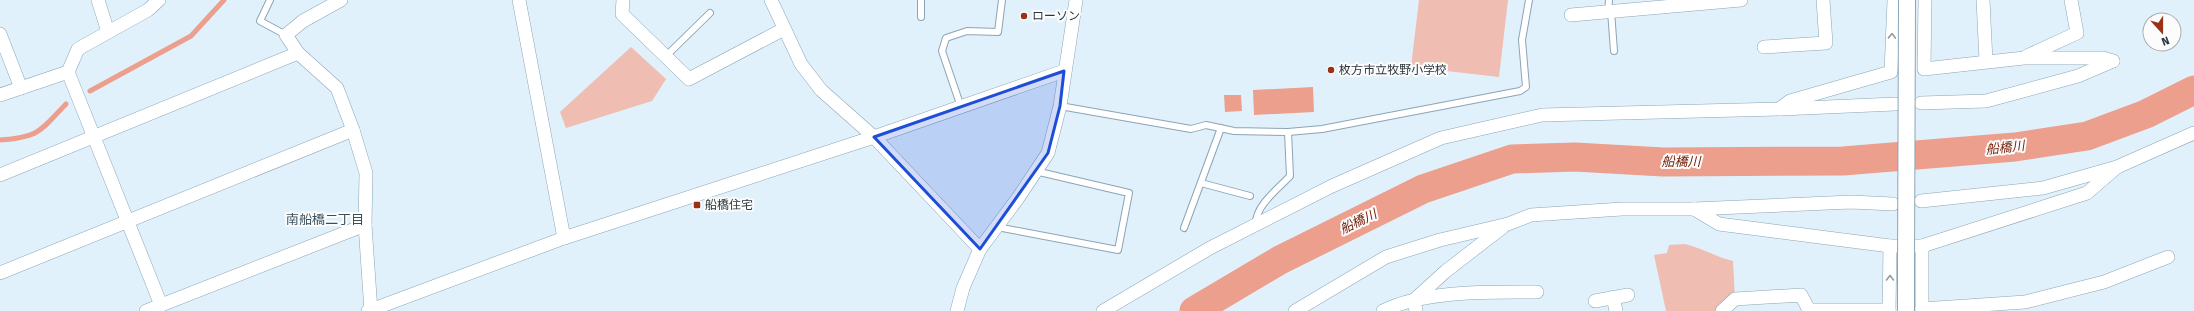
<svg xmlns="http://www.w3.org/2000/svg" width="2194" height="311" font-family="'Fira Sans','Noto Sans JP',sans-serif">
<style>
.green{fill:#efbdb1}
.water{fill:#ec9f8c}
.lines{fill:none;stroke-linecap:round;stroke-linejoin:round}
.stream{stroke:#ec9f8c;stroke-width:5}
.river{stroke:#ec9f8c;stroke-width:29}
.service-casing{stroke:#8aa5b5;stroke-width:8}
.minor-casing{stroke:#8aa5b5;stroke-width:14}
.tertiary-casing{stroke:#8aa5b5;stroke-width:18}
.service{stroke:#fff;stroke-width:6}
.minor{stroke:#fff;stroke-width:13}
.tertiary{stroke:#fff;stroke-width:16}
.tertiary-bridge-casing{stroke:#8aa5b5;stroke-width:18;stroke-linecap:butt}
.tertiary-bridge{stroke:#fff;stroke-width:16}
.oneway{stroke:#959a9e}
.marked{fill:#1d4ed8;fill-opacity:0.2;stroke:#1d4ed8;stroke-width:3;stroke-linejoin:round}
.poi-dot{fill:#993117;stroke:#fcfcfc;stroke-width:1.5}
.labels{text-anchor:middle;stroke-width:4;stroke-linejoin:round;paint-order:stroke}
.poi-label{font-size:12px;fill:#2b363d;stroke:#fcfcfc;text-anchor:start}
.water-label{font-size:13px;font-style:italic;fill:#731b03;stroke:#fcfcfc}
.neighbourhood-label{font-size:13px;fill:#38505e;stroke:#fcfcfc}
</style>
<rect width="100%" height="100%" fill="#e1f1fc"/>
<!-- green -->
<g class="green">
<path d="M1419 0H1508L1499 77 1411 67Z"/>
<path d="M631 47 666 79 652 101 566 128 560 112Z"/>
<path d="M1685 244C1702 248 1716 257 1733 261L1735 299 1722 311H1666L1654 255 1667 253 1669 245Z"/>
</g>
<!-- water -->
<g class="water">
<path d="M1313 87 1314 112 1254 115 1253 90Z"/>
<path d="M1224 95H1241L1242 111 1225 112Z"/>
</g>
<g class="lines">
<!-- stream -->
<g class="stream">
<path d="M90 91 191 36 224 0"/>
<path d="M0 140C40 137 40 131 66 104"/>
</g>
<!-- river -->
<path class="river" d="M1194 311 1280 260 1423 189 1512 159 1575 157 1663 162 1843 161 2015 147 2087 136 2146 114 2194 90"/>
<!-- service casing -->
<g class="service-casing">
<g id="service">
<path d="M270 0 260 21 286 35"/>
<path d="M1611 11 1614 51"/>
<path d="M1608 12 1609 0"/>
<path d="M921 17V0"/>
<path d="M665 57 710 13"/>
<path d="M1060 106 1191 129 1206 125 1234 131 1288 132 1322 129 1520 91 1526 87 1522 40 1529 0"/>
<path d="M961 107 942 51 946 38 967 31 998 32 1002 0"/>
<path d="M1201 183 1250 196"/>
<path d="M1256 224C1255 206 1278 189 1290 176L1288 132"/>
<path d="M997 227 1118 250 1129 193 1035 171"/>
<path d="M1184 228 1221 128"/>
</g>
</g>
<!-- minor casing -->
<g class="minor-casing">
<g id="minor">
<path d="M98 0 108 32"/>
<path d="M159 0 148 10 78 49 68 72 161 305"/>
<path d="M341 0 303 21 286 35 298 53 337 88 353 130 366 173 365 225 371 311"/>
<path d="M519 0 564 238"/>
<path d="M623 0 622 14 689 79 784 29"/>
<path d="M771 0 801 64 821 90 874 137 980 249"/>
<path d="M1925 0 1924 69 2024 58H2103L2113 61"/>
<path d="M1983 0 1986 61"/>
<path d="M1571 15 1741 0"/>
<path d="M0 34 21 88"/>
<path d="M1764 47 1826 43 1823 0"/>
<path d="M2027 56 2077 33 2071 0"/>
<path d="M0 95 68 72"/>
<path d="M1921 103 1986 101 2078 76 2113 61"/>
<path d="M1781 109 1895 104"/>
<path d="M0 175 298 53"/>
<path d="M1921 201 2043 188 2117 167 2194 133"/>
<path d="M1694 209 1719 224 1890 246H1922L2087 193 2117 167"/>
<path d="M1922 246V311"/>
<path d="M0 273 353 130"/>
<path d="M1613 297 1616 311"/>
<path d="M1595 301 1628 295"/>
<path d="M1922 309 2025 302 2104 282 2168 257"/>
<path d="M146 311 365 225"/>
<path d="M368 311 564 238 874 137 1064 71"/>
<path d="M957 311 963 288 980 249 1018 198 1048 153 1060 106 1076 0"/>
<path d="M1103 311 1210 248 1332 186 1441 138 1542 115 1779 109 1790 101 1891 72 1894 0"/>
<path d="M1295 311 1386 257 1440 240 1508 224 1531 215 1622 209H1694L1851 202 1893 204"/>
<path d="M1383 311C1424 290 1490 292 1537 292"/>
<path d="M1416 311 1414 300 1446 271 1503 227"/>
<path d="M1722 311 1735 299 1801 295 1809 310H1889"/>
<path d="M1889 311 1890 246"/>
</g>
</g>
<!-- tertiary casing -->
<g class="tertiary-casing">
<path id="tertiary" d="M1906 311V269"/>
</g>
<!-- service -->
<use href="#service" class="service"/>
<!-- minor -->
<use href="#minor" class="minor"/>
<!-- tertiary -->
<use href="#tertiary" class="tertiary"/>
<!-- tertiary-bridge casing -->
<g class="tertiary-bridge-casing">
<path id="tertiary-bridge" d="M1906 269 1907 0"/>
</g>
<!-- tertiary-bridge -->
<use href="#tertiary-bridge" class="tertiary-bridge"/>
</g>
<!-- one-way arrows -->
<defs><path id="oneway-chevron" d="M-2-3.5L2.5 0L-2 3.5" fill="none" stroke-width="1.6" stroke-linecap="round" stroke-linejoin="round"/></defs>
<g class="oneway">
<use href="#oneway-chevron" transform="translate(1892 36) rotate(-88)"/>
<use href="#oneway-chevron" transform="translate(1890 278) rotate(-90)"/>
</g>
<!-- marked area -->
<path class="marked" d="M1064 71 1060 106 1048 153 980 249 874 137Z"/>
<!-- markers -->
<g class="poi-dot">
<circle cx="1024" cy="16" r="4"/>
<circle cx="1331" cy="70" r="4"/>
<rect x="693" y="201" width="8" height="8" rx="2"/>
</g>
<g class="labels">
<!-- poi labels -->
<g class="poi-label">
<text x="1032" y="20">ローソン</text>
<text x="1339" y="74">枚方市立牧野小学校</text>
<text x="705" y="209">船橋住宅</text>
</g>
<!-- water labels -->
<g class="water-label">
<text transform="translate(2005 147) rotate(-6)" y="5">船橋川</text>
<text x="1681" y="166">船橋川</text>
<text transform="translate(1358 221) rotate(-26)" y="5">船橋川</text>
</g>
<!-- neighbourhood labels -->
<g class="neighbourhood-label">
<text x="325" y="224">南船橋二丁目</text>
</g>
</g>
<!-- north arrow -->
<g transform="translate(2162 32) rotate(159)"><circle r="19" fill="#fcfcfc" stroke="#a8adb0"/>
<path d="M0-3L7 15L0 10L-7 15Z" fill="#993117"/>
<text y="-6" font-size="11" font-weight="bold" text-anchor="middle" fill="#2b363d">N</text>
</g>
</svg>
